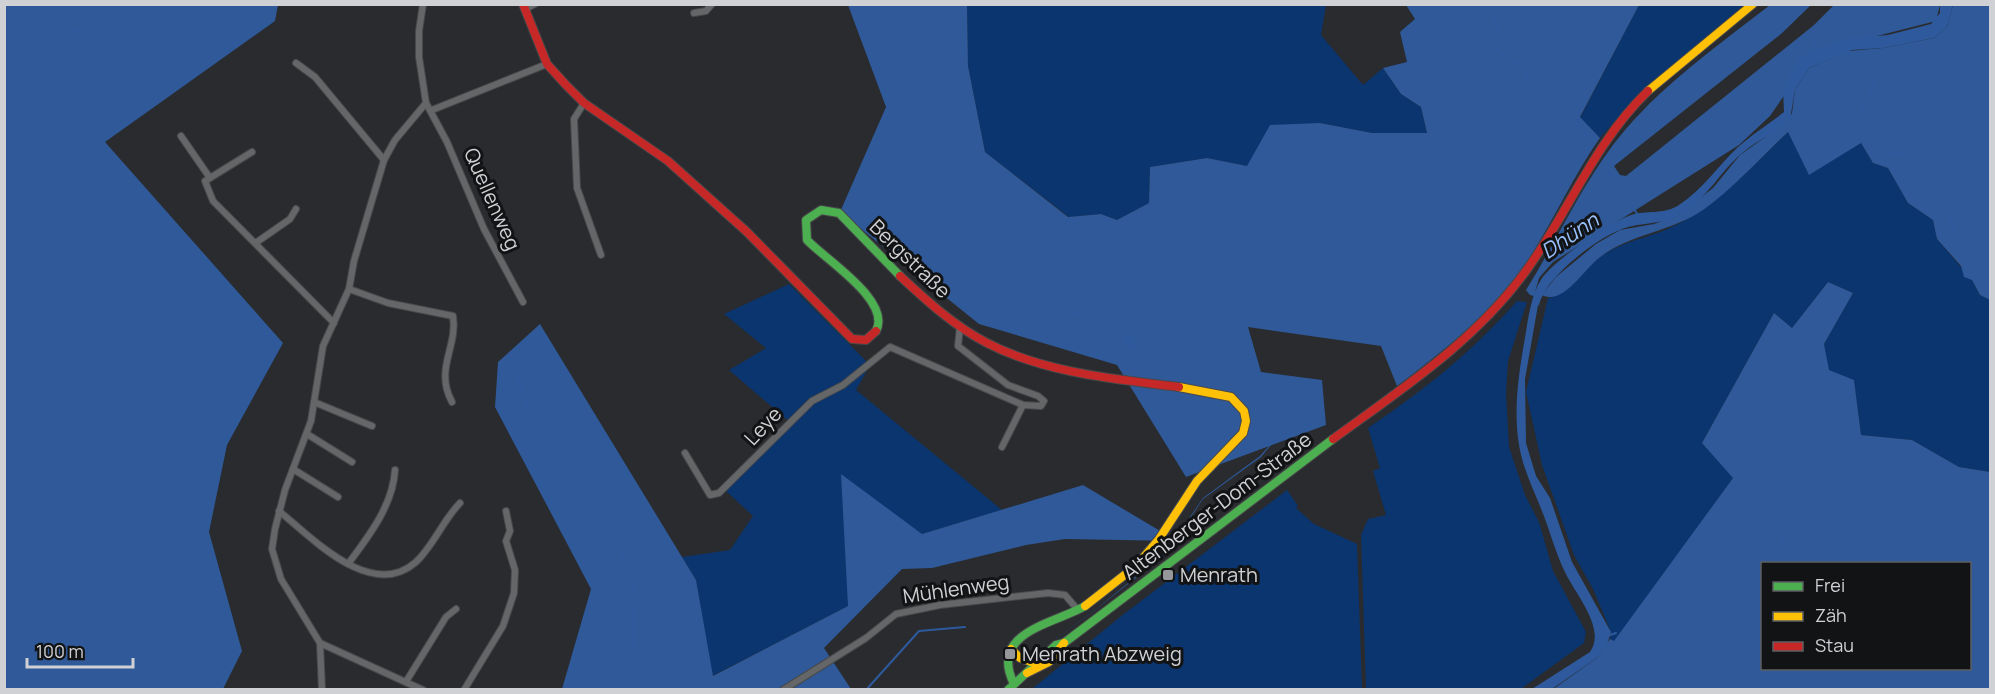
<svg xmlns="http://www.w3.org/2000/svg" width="1995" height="694" font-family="Manrope,sans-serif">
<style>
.green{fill:#0b356e}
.forest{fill:#2f5998;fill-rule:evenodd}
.water{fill:#2e5a9d}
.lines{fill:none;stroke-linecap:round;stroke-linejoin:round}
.stream{stroke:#2e5a9d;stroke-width:2}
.street-casing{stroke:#48494b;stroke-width:8}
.fast-casing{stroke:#48494b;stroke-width:10}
.slow-casing{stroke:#48494b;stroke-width:10}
.jam-casing{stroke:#48494b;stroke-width:10}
.street{stroke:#646667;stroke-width:6}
.fast{stroke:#4caf50;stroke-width:8}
.slow{stroke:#ffc107;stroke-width:8}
.jam{stroke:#c62828;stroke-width:8}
.poi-dot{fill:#96979a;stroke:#121315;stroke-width:2}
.labels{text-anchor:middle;stroke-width:6;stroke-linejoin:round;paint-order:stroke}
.street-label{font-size:20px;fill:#d0d1d4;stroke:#121315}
.poi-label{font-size:20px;fill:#d0d1d4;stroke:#121315;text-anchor:start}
.water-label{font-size:21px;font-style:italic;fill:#99c1fc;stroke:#121315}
</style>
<rect width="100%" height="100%" fill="#292b2e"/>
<!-- green -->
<g class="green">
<path d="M967 5H1326L1321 35 1363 85 1383 68 1401 94 1421 107 1427 133H1372L1320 123 1247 166 1207 158 1150 167 1149 203 1117 220 1101 214 1069 217 985 152 968 66Z"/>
<path d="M1639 5H1744L1640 92 1600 138 1580 118Z"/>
<path d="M1788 132 1861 143 1873 163 1888 168 1908 203 1933 220 1937 239 1972 280 1980 295 1990 300V472L1959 467 1912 440 1861 435 1854 381 1828 371 1824 344 1853 293 1828 282 1792 328 1774 313 1702 443 1734 477 1614 642 1610 639 1611 632 1593 589 1574 555 1542 465 1526 392 1548 298C1570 295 1583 269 1600 257 1624 240 1651 238 1676 225 1720 203 1753 165 1788 132Z"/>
<path d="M789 284 870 365 856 390 1002 510 922 534 848 606 712 676 696 580 682 557 730 550 753 516 726 491 792 424 729 370 766 348 724 314Z"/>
<path d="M1517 301 1527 302 1508 361 1506 394 1509 447 1525 495 1539 522 1553 571 1586 632 1584 643 1521 689H1366L1361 535 1368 519 1386 515 1373 471 1380 468 1368 428C1423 391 1473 351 1517 301Z"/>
<path d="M1287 490 1298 506 1296 508 1314 524 1357 544 1362 689H1032L1120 617Z"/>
</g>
<!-- forest -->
<g class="forest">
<path d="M4 5H278L275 21 105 142 283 343 227 445 209 532 242 651 223 689H5Z"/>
<path d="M848 5H967L968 66 985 152 1068 217 1101 214 1117 220 1149 203 1150 167 1207 158 1247 166 1270 125 1320 123 1372 133H1427L1421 107 1401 94 1383 68 1407 62 1400 32 1415 19 1406 5H1639L1580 117 1600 138C1573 176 1554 220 1528 260 1493 312 1446 349 1397 386L1381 346 1248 327 1261 372 1322 380 1326 425 1186 477 1117 365 979 324 840 212 886 107Z"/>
<path d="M1770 5H1811L1781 34 1614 166 1620 175 1626 176 1814 25 1834 5H1940L1936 21 1814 52 1770 116 1739 145 1553 262 1539 278 1534 296 1530 295 1526 290C1559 237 1585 177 1625 130 1667 81 1720 44 1770 5Z"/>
<path d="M1953 5H1990V300L1980 295 1972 280 1964 277 1961 266 1937 239 1933 220 1908 203 1888 168 1873 163 1861 143 1809 175 1788 132C1760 158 1734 188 1703 210 1671 232 1629 234 1599 258 1583 270 1563 306 1542 295L1556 277 1596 244 1620 230 1654 224 1680 214 1713 188 1740 155 1785 123 1792 113 1795 90 1809 68 1848 51 1883 48 1934 38 1947 27Z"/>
<path d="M1828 282 1853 293 1824 344 1829 370 1854 380 1861 435 1912 440 1959 467 1990 472V689L1552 690 1598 657 1610 639 1614 641 1733 478 1702 443 1774 313 1792 328ZM1762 564H1970V668H1762Z"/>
<path d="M540 324 696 580 713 676 848 606 841 474 922 534 1083 485 1177 541 1065 539 1026 545 932 568 902 569 824 648 851 689H562L591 589 495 407 498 362Z"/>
</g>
<!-- water -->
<g class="water">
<path d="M1940 5H1953L1947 27 1934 38 1883 48 1852 50 1809 68 1795 90 1790 119C1775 133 1756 141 1741 154 1718 174 1708 198 1679 215 1661 225 1640 222 1622 229 1595 239 1546 277 1539 305L1544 307 1719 497C1733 507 1735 496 1748 493 1779 484 1784 544 1787 563L1775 509 1767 496 1749 492C1737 499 1732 506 1719 497L1544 307 1538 305 1525 379 1526 443 1536 476 1550 498 1572 562 1611 632 1607 645 1598 657 1552 689H1532L1590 652C1607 628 1574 593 1564 570 1555 551 1550 531 1542 511 1532 486 1521 465 1518 438 1514 405 1519 371 1525 338 1528 319 1531 294 1542 278 1556 259 1609 223 1631 215 1647 210 1664 215 1679 205 1703 189 1717 167 1737 148 1751 135 1769 124 1784 112L1783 90 1800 57 1816 49 1853 38 1888 35 1931 24 1940 13Z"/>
<path d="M1090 329 1101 346 1128 354 1133 350 1125 344 1123 339 1129 334 1132 336 1136 348 1140 345 1179 350 1221 342 1253 375 1281 385 1282 386 1275 440 1261 457 1203 499 1167 553 1094 611 985 690 1095 610 1166 552 1203 498 1260 456 1275 439 1282 386 1253 375 1221 343 1179 351 1140 345 1128 354 1101 346Z"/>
</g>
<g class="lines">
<!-- stream -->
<g class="stream">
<path d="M1489 4 1500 35 1497 50 1514 63 1526 58 1532 64 1527 76 1528 85 1537 93 1542 105H1546L1555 99 1566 109"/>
<path d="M1848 50 1849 56 1873 79 1871 94 1862 99V114L1886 152 1902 154 1929 197 1950 211C1952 240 1969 250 1982 274L1975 278 1977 283 1990 289"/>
<path d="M1811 51 1817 39 1848 4"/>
<path d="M35 58 59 37 97 25 108 4"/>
<path d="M4 78 27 62"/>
<path d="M1572 116 1591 143"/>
<path d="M1604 166 1638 215"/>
<path d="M1066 316 1081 313 1088 317"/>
<path d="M515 371 527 406 579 472 622 551 637 597 632 619 638 690"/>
<path d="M1610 635 1616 633"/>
<path d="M866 690 919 631 965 627"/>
</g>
<!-- street casing -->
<g class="street-casing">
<g id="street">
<path d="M525 9 535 4"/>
<path d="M694 13 706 11 712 4"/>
<path d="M296 63 315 77 384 160"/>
<path d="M426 103 447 142 484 229 523 302"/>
<path d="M584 103 574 119 577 188 601 255"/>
<path d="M432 110 547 64"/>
<path d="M181 136 210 178"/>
<path d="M252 152 205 181 213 201 334 323"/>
<path d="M257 242 290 219 296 209"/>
<path d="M349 289 388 303 453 316C458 347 434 369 452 402"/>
<path d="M314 402 372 426"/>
<path d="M307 434 352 462"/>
<path d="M1002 447 1023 405"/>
<path d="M685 453 710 495 719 493 812 401 843 385 890 347 1023 405 1041 406 1044 401 1038 396 1008 385 958 346 960 327"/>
<path d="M293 469 338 497"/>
<path d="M279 511C313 539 372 601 416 562 434 545 443 520 460 503"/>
<path d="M348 564C369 536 393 505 395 470"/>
<path d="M320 643 423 690"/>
<path d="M407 680 446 617 456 609"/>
<path d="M322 690 320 643 281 579 272 549 275 529 285 490 311 421 323 346 349 289 354 261 384 160 395 140 426 103 419 57V31L423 4"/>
<path d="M464 690 503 626 514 593 515 570 506 541 510 531 506 511"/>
<path d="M783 690 866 638 896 614 940 605 1048 593 1065 595 1078 610"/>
</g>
</g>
<!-- fast casing -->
<g class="fast-casing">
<g id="fast">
<path d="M876 331C892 301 826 260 807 240L806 220 821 210 839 213 900 276"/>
<path d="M1014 684C988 632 1054 624 1085 606"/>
<path d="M1008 690 1056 645 1064 643 1333 439"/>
</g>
</g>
<!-- slow casing -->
<g class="slow-casing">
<g id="slow">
<path d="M1648 91 1753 4"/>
<path d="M1085 606 1136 566 1159 539 1197 481 1243 433 1246 421 1244 411 1231 397 1179 387"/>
<path d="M1011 649 1020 658 1034 663"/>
<path d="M1027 673 1049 662 1064 643"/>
</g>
</g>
<!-- jam casing -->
<g class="jam-casing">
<g id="jam">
<path d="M523 4 547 64 566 85 584 103 668 161 747 232 852 339 866 340 876 331"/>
<path d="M900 276C927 301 954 326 987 343 1045 373 1115 379 1179 387"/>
<path d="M1333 439C1403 388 1477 340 1528 268 1570 209 1595 142 1648 91"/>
</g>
</g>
<!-- street -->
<use href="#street" class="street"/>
<!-- fast -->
<use href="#fast" class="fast"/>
<!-- slow -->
<use href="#slow" class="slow"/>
<!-- jam -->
<use href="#jam" class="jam"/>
</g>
<!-- markers -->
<g class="poi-dot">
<rect x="1162" y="569" width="12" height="12" rx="3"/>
<rect x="1004" y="648" width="12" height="12" rx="3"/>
</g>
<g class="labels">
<!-- street labels -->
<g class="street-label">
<text transform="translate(492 199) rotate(66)" y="7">Quellenweg</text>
<text transform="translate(910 259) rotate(44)" y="7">Bergstraße</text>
<text transform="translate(763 426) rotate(-47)" y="7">Leye</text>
<text transform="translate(1217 506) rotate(-37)" y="7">Altenberger-Dom-Straße</text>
<text transform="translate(956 589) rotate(-8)" y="7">Mühlenweg</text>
</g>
<!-- poi labels -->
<g class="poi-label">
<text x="1180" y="582">Menrath</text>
<text x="1022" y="661">Menrath Abzweig</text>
</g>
<!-- water labels -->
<g class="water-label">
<text transform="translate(1570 236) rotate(-34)" y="7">Dhünn</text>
</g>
</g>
<!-- border -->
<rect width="1995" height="694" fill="none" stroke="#d0d1d4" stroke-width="12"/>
<!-- legend -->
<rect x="1761" y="562" width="210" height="108" fill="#121315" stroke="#5e5f61" stroke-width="1.5"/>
<rect x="1773" y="582" width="30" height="9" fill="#4caf50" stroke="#5e5f61" stroke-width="1.5"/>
<text x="1815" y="592" font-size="18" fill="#d0d1d4">Frei</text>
<rect x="1773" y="612" width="30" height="9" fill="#ffc107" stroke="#5e5f61" stroke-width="1.5"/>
<text x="1815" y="622" font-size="18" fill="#d0d1d4">Zäh</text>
<rect x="1773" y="642" width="30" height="9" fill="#c62828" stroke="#5e5f61" stroke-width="1.5"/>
<text x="1815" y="652" font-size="18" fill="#d0d1d4">Stau</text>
<!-- scale -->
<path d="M27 658v9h106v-9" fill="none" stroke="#d0d1d4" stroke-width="3"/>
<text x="36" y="658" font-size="18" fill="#d0d1d4" stroke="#121315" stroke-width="4.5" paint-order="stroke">100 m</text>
</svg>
